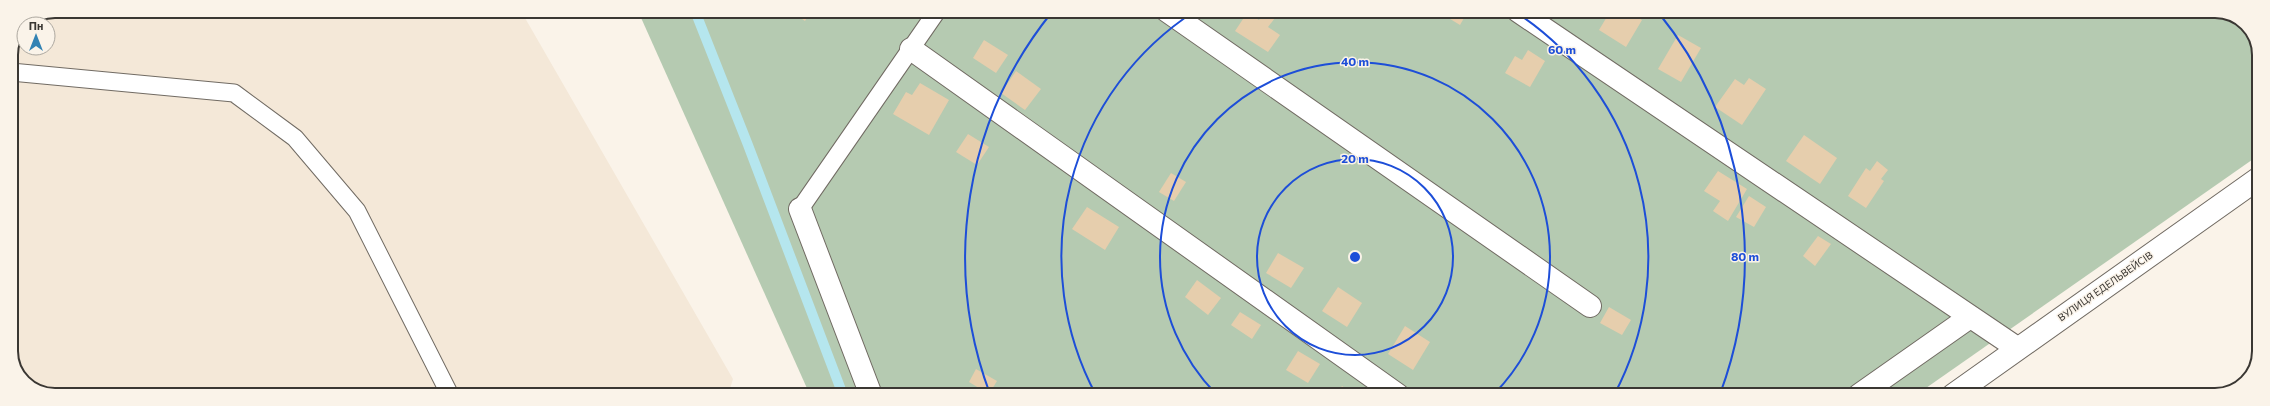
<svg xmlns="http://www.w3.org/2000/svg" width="2270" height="406" font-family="Commissioner,sans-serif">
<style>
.built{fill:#f4e8d8;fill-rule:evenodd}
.green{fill:#b5cab1}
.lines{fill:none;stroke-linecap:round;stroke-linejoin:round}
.stream{stroke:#b5e6ee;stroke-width:10}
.building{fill:#e6cead}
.lane-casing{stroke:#716b63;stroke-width:19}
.street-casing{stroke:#716b63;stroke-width:24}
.lane{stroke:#fff;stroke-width:17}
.street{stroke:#fff;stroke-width:22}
.ring{fill:none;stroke:#1d4ed8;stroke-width:2}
.labels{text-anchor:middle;stroke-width:3;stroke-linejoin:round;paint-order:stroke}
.street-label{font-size:10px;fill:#3a3733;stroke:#faf3e9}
.rim{fill:none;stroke:#3a3733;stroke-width:2}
.centre{fill:#1d4ed8;stroke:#faf3e9;stroke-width:2}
.ring-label{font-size:12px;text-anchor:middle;font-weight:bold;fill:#1d4ed8;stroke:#faf3e9;stroke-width:3;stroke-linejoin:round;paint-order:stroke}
</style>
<rect width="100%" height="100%" fill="#faf3e9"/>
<!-- built -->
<path class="built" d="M55 11H521L733 379 728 395H49L24 382 11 357V55L24 24ZM24 24H48V48H24Z"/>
<!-- green -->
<path class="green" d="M638 11H2221L2246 24 2259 49V155L1916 395H810Z"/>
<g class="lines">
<!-- stream -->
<path class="stream" d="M695 11 748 145 843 395"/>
</g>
<!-- building -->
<g class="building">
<path d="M790 11H811L805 21Z"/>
<path d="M1265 11 1275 18 1268 27 1280 35 1268 52 1235 31 1247 13 1259 20Z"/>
<path d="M1437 11H1468L1460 25Z"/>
<path d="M1618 11H1628L1642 20 1626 47 1599 30 1608 15 1614 18Z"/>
<path d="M1678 35 1701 48 1681 82 1658 69Z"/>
<path d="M984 40 1008 55 996 73 973 58Z"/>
<path d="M1528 50 1545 61 1530 87 1505 73 1515 56 1522 60Z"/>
<path d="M1016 71 1041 89 1025 110 1001 93Z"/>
<path d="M1749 78 1766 89 1742 125 1715 107 1735 79 1744 85Z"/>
<path d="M920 83 949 100 929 135 893 114 906 92 912 95Z"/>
<path d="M968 134 989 147 977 165 956 152Z"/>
<path d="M1804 135 1837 158 1820 184 1786 161Z"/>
<path d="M1877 161 1888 170 1881 179 1884 181 1866 208 1848 196 1866 168 1870 171Z"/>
<path d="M1718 171 1747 189 1728 221 1713 211 1720 201 1704 191Z"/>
<path d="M1171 173 1186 182 1174 201 1159 192Z"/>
<path d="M1749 196 1766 207 1754 227 1736 217Z"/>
<path d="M1087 207 1119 227 1105 250 1072 229Z"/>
<path d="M1818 236 1831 244 1815 266 1803 256Z"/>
<path d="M1278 253 1304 268 1291 288 1266 273Z"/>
<path d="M1197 280 1221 298 1208 315 1185 297Z"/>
<path d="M1338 287 1362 303 1347 327 1322 311Z"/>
<path d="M1609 307 1631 320 1622 335 1600 323Z"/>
<path d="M1240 312 1261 325 1252 339 1231 325Z"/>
<path d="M1405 326 1430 342 1413 370 1388 354Z"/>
<path d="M1298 351 1320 364 1308 383 1286 370Z"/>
<path d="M976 369 997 381 989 394 969 382Z"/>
<path d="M1342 386 1355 395H1336Z"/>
</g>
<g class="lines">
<!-- lane casing -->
<g class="lane-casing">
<g id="lane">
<path d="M11 72 234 93 295 138 357 211 450 395"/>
<path d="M800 209 937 11"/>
</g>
</g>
<!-- street casing -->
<g class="street-casing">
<g id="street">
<path d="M1167 11 1590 306"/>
<path d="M1518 11 2017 348"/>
<path d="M911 49 1398 395"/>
<path d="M800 209 871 395"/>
<path d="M1859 395 1970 317"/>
<path d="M1953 395 2259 178"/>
</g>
</g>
<!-- lane -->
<use href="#lane" class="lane"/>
<!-- street -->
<use href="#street" class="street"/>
</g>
<!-- distance rings -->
<g class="ring">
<circle cx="1355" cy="257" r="98"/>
<path d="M1216 394A195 195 0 1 1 1494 394"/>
<path d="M1096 395A293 293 0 0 1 1195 11M1517 13A293 293 0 0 1 1614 395"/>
<path d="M990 394A390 390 0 0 1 1052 12M1658 12A390 390 0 0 1 1720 394"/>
</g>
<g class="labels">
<!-- street labels -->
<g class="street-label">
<text transform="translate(2105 286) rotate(-35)" y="4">ВУЛИЦЯ ЕДЕЛЬВЕЙСІВ</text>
</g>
</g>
<!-- crop -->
<path d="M0 0H2270V406H0ZM55 18H2215A37 37 0 0 1 2252 55V351A37 37 0 0 1 2215 388H55A37 37 0 0 1 18 351V55A37 37 0 0 1 55 18Z" fill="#faf3e9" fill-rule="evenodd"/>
<path class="rim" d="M55 18H2215A37 37 0 0 1 2252 55V351A37 37 0 0 1 2215 388H55A37 37 0 0 1 18 351V55A37 37 0 0 1 55 18Z"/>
<circle cx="1355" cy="257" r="6" class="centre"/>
<g class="ring-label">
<text x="1562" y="54">60 m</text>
<text x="1355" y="66">40 m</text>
<text x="1355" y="163">20 m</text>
<text x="1745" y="261">80 m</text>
</g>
<!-- north arrow -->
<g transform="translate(36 36)"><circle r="19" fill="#faf3e9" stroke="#ada8a0"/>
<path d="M0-3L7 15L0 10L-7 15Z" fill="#3282b3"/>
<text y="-6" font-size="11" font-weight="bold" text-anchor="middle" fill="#3a3733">Пн</text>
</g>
</svg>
